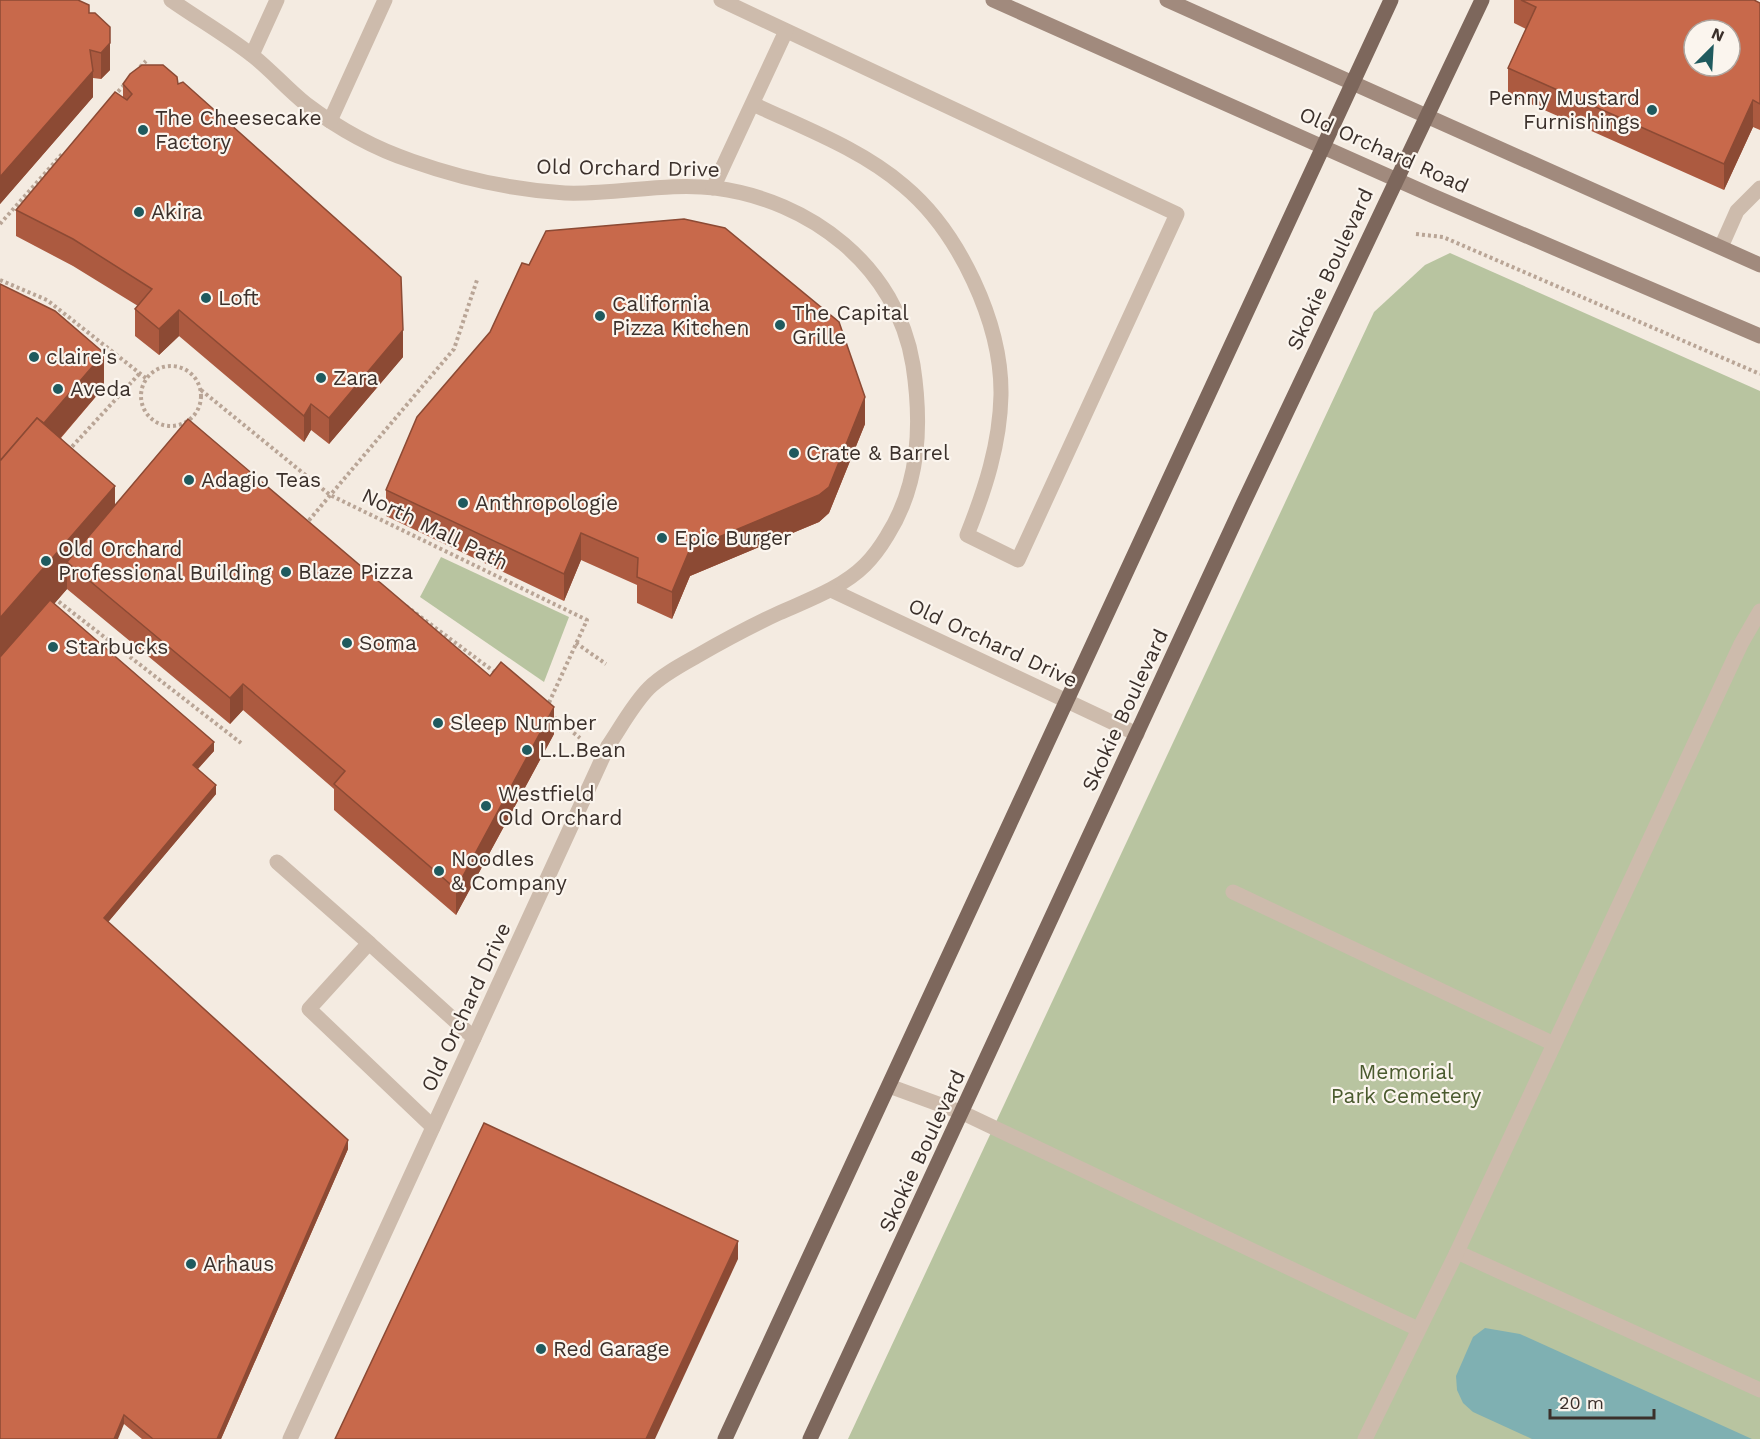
<svg xmlns="http://www.w3.org/2000/svg" width="1760" height="1439" font-family="'Work Sans',sans-serif">
<style>
.green{fill:#b8c4a0}
.water{fill:#7fb0b2}
.lines{fill:none;stroke-linecap:round;stroke-linejoin:round}
.path{stroke:#b9a596;stroke-width:4;stroke-dasharray:3 3;stroke-linecap:butt}
.lane{stroke:#cdbbac;stroke-width:15}
.secondary{stroke:#a18a7d;stroke-width:15}
.primary{stroke:#7d675c;stroke-width:15}
.wall{fill:#ac5a40}
.shaded-wall{fill:#8c4a34}
.building{fill:#c8694b;stroke:#8c4a34;stroke-width:1.5;fill-rule:evenodd}
.poi-dot{fill:#1f5a5e;stroke:#fbf5ee;stroke-width:2}
.labels{text-anchor:middle;stroke-width:4.5;stroke-linejoin:round;paint-order:stroke}
.poi-label{font-size:21px;fill:#3b302b;stroke:#fbf5ee;text-anchor:start}
.street-label{font-size:21px;fill:#3b302b;stroke:#fbf5ee}
.park-label{font-size:21px;fill:#4a5a2e;stroke:#fbf5ee}
</style>
<rect width="100%" height="100%" fill="#f4ebe1"/>
<!-- green -->
<g class="green">
<path d="M1450 253 1760 391V1439H848L1374 312 1425 265Z"/>
<path d="M441 557 569 617 544 682 420 597Z"/>
</g>
<!-- water -->
<path class="water" d="M1485 1328 1520 1334 1752 1439H1532L1473 1412 1463 1403 1457 1390 1456 1376 1473 1337Z"/>
<g class="lines">
<!-- path -->
<g class="path">
<path d="M140 67 146 61"/>
<path d="M114 96 125 84"/>
<path d="M0 224 63 153"/>
<path d="M1416 234 1443 237 1760 374"/>
<path d="M0 280 47 300 147 379"/>
<circle cx="171" cy="396" r="30"/>
<path d="M201 390 330 495 587 620 547 707"/>
<path d="M68 451 140 373"/>
<path d="M305 525 454 349 477 280"/>
<path d="M54 598 241 743"/>
<path d="M406 606 496 673"/>
<path d="M576 643 606 664"/>
<path d="M550 714 580 738"/>
</g>
<!-- lane -->
<g class="lane">
<path d="M171 0C198 19 228 36 253 56 272 71 287 89 306 104 339 129 373 148 412 161 460 178 514 190 565 193 615 195 666 182 715 188 810 200 897 266 913 365 922 424 920 484 887 536 881 546 873 557 865 565 842 588 808 600 779 613 751 626 723 641 697 656 681 665 662 675 649 688 633 704 621 727 608 746L290 1439"/>
<path d="M721 0 1177 214 1018 560 967 535C985 490 1000 444 1001 395 1002 323 959 232 904 186 861 149 804 128 753 104"/>
<path d="M252 55 277 0"/>
<path d="M330 121 385 0"/>
<path d="M713 188 786 31"/>
<path d="M1721 247 1737 211 1760 188"/>
<path d="M831 590 1137 734"/>
<path d="M277 862 369 943"/>
<path d="M1233 892 1554 1044"/>
<path d="M889 1086 963 1113 1418 1329"/>
<path d="M433 1127 309 1009 369 943 474 1038"/>
<path d="M1457 1252 1760 1390"/>
<path d="M1365 1439 1457 1252 1741 644 1760 611"/>
</g>
<!-- secondary -->
<g class="secondary">
<path d="M993 0 1433 196 1760 336"/>
<path d="M1167 0 1760 265"/>
</g>
<!-- primary -->
<g class="primary">
<path d="M725 1439 1391 0"/>
<path d="M810 1439 1242 506 1482 0"/>
</g>
</g>
<!-- wall -->
<g class="wall">
<path d="M0 0 89 13 110 70 101 79 93 78V97L0 204Z"/>
<path d="M1514 0H1754L1760 3V130L1753 127 1724 190 1508 94V68L1526 29 1514 23Z"/>
<path d="M123 84H178L403 357 329 444 311 430 304 442 179 336 159 355 135 336V309L138 306 73 266 16 236V210L123 97Z"/>
<path d="M0 284 104 387 61 438 115 505 554 734 456 915 334 810V789L243 710 230 724 67 589 54 604 214 751 198 769 216 794 108 922 348 1149 221 1439H142L124 1424Z"/>
<path d="M490 332 865 424 829 513 819 522 690 576 672 619 637 603V585L581 560 564 601 386 516V490Z"/>
</g>
<!-- shaded-wall -->
<g class="shaded-wall">
<path d="M110 43V70L101 79V53Z"/>
<path d="M93 71V97L0 204V177Z"/>
<path d="M1753 100V127L1724 190V164Z"/>
<path d="M179 310V336L159 355V329Z"/>
<path d="M403 330V357L329 444V418Z"/>
<path d="M104 353V387L0 508V474Z"/>
<path d="M865 397V424L829 513 819 522 690 576 672 619V592L690 549Z"/>
<path d="M311 404V430L304 442V416Z"/>
<path d="M115 486V534L67 562V589L0 666V618Z"/>
<path d="M581 533V560L564 601V574Z"/>
<path d="M243 684V710L230 724V698Z"/>
<path d="M554 707V734L456 915V889Z"/>
<path d="M214 742V751L193 774V765Z"/>
<path d="M216 785V794L104 927V918Z"/>
<path d="M348 1140V1149L221 1439H217Z"/>
<path d="M738 1241V1259L655 1439H646Z"/>
<path d="M124 1415V1424L118 1439H114Z"/>
</g>
<!-- building -->
<g class="building">
<path d="M0 0H78L89 5V13H95L110 27V43L101 53 90 50 93 71 0 177Z"/>
<path d="M1521 0H1754L1760 3V104L1753 100 1724 164 1508 68 1536 7ZM1694 30H1730V66H1694Z"/>
<path d="M142 65H163L177 77 178 84 183 82 401 277 403 330 329 418 311 404 304 416 179 310 159 329 135 309 152 289 73 239 16 210 115 92 127 100 132 94 123 84 130 74Z"/>
<path d="M684 219 725 228 839 322 865 397 829 487 819 495 690 549 672 592 637 577 638 558 581 533 564 574 386 490 417 417 490 332 522 263 529 265 546 231Z"/>
<path d="M0 284 55 311 104 353 44 423 37 418 0 461Z"/>
<path d="M37 418 115 486 0 618V461Z"/>
<path d="M188 419 490 676 501 662 554 707 456 889 334 784 345 771 243 684 230 698 67 562Z"/>
<path d="M50 600 214 742 193 765 216 785 104 918 348 1140 217 1439H153L124 1415 114 1439H0V657Z"/>
<path d="M484 1123 738 1241 646 1439H335Z"/>
</g>
<!-- markers -->
<g class="poi-dot">
<circle cx="1652" cy="110" r="6"/>
<circle cx="143" cy="130" r="6"/>
<circle cx="139" cy="212" r="6"/>
<circle cx="206" cy="298" r="6"/>
<circle cx="600" cy="316" r="6"/>
<circle cx="780" cy="325" r="6"/>
<circle cx="34" cy="357" r="6"/>
<circle cx="321" cy="378" r="6"/>
<circle cx="58" cy="389" r="6"/>
<circle cx="794" cy="453" r="6"/>
<circle cx="189" cy="480" r="6"/>
<circle cx="463" cy="503" r="6"/>
<circle cx="662" cy="538" r="6"/>
<circle cx="46" cy="561" r="6"/>
<circle cx="286" cy="572" r="6"/>
<circle cx="347" cy="643" r="6"/>
<circle cx="53" cy="647" r="6"/>
<circle cx="438" cy="723" r="6"/>
<circle cx="527" cy="750" r="6"/>
<circle cx="486" cy="806" r="6"/>
<circle cx="439" cy="871" r="6"/>
<circle cx="191" cy="1264" r="6"/>
<circle cx="541" cy="1349" r="6"/>
</g>
<g class="labels">
<!-- poi labels -->
<g class="poi-label">
<text x="1640" y="105" text-anchor="end">Penny Mustard<tspan x="1640" dy="24">Furnishings</tspan></text>
<text x="155" y="125">The Cheesecake<tspan x="155" dy="24">Factory</tspan></text>
<text x="151" y="219">Akira</text>
<text x="218" y="305">Loft</text>
<text x="612" y="311">California<tspan x="612" dy="24">Pizza Kitchen</tspan></text>
<text x="792" y="320">The Capital<tspan x="792" dy="24">Grille</tspan></text>
<text x="46" y="364">claire's</text>
<text x="333" y="385">Zara</text>
<text x="70" y="396">Aveda</text>
<text x="806" y="460">Crate &amp; Barrel</text>
<text x="201" y="487">Adagio Teas</text>
<text x="475" y="510">Anthropologie</text>
<text x="674" y="545">Epic Burger</text>
<text x="58" y="556">Old Orchard<tspan x="58" dy="24">Professional Building</tspan></text>
<text x="298" y="579">Blaze Pizza</text>
<text x="359" y="650">Soma</text>
<text x="65" y="654">Starbucks</text>
<text x="450" y="730">Sleep Number</text>
<text x="539" y="757">L.L.Bean</text>
<text x="498" y="801">Westfield<tspan x="498" dy="24">Old Orchard</tspan></text>
<text x="451" y="866">Noodles<tspan x="451" dy="24">&amp; Company</tspan></text>
<text x="203" y="1271">Arhaus</text>
<text x="553" y="1356">Red Garage</text>
</g>
<!-- street labels -->
<g class="street-label">
<text transform="translate(1384 150) rotate(24)" y="7">Old Orchard Road</text>
<text transform="translate(628 168) rotate(1)" y="7">Old Orchard Drive</text>
<text transform="translate(1330 269) rotate(-65)" y="7">Skokie Boulevard</text>
<text transform="translate(435 529) rotate(26)" y="7">North Mall Path</text>
<text transform="translate(993 643) rotate(25)" y="7">Old Orchard Drive</text>
<text transform="translate(1125 710) rotate(-65)" y="7">Skokie Boulevard</text>
<text transform="translate(466 1007) rotate(-65)" y="7">Old Orchard Drive</text>
<text transform="translate(922 1151) rotate(-65)" y="7">Skokie Boulevard</text>
</g>
<!-- park labels -->
<g class="park-label">
<text x="1406" y="1079">Memorial<tspan x="1406" dy="24">Park Cemetery</tspan></text>
</g>
</g>
<!-- north arrow -->
<g transform="translate(1712 48) rotate(24)"><circle r="28" fill="#fbf5ee" stroke="#aea6a0" stroke-width="1.5"/>
<path d="M0-4.5L10 22L0 15L-10 22Z" fill="#1f5a5e"/>
<text y="-9" font-size="16" font-weight="bold" text-anchor="middle" fill="#3b302b">N</text>
</g>
<!-- scale -->
<path d="M1550 1409v9h104v-9" fill="none" stroke="#3b302b" stroke-width="3"/>
<text x="1559" y="1409" font-size="18" fill="#3b302b" stroke="#fbf5ee" stroke-width="4.5" paint-order="stroke">20 m</text>
</svg>
